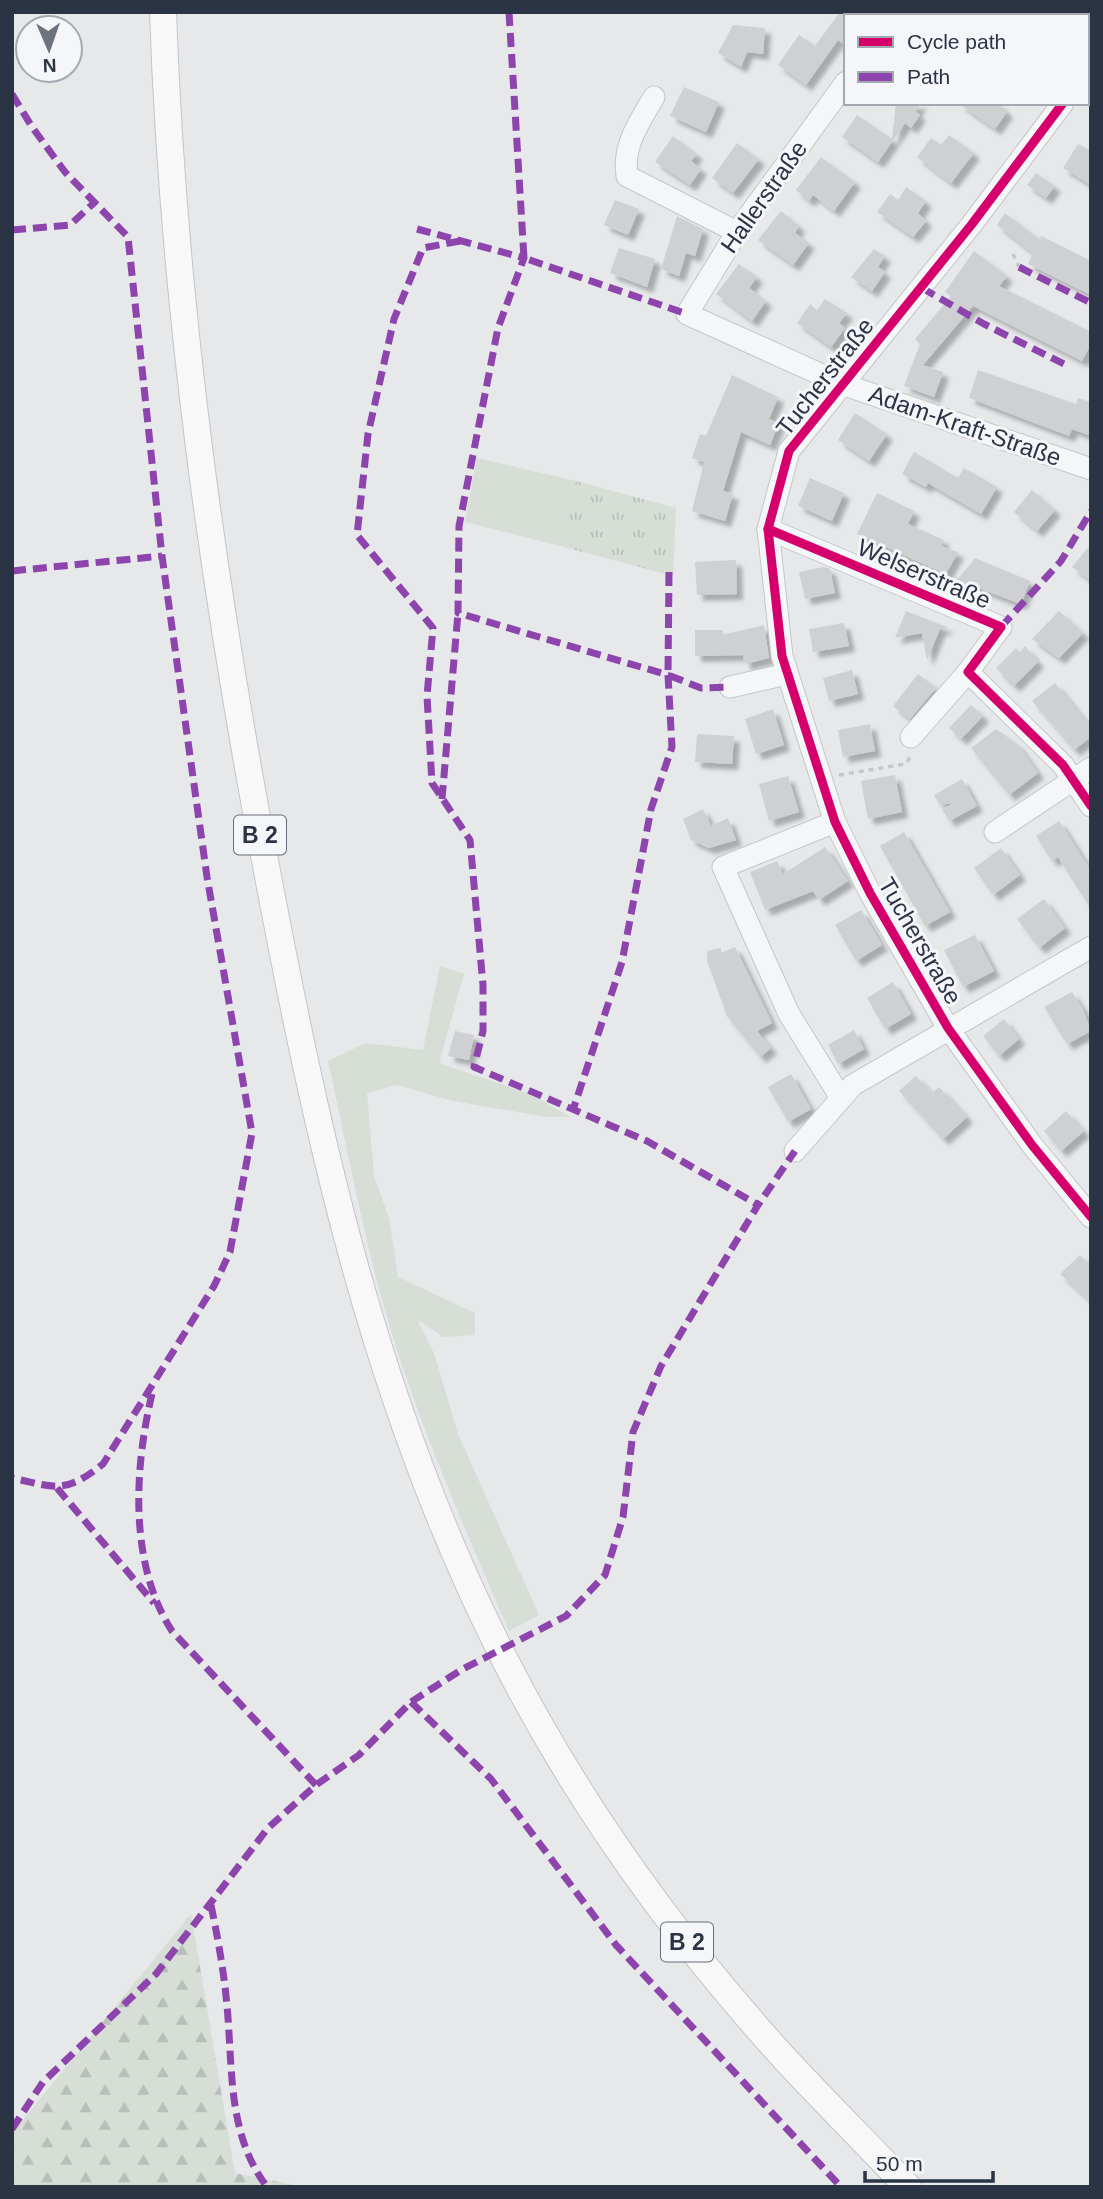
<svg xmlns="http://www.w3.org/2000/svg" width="1103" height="2199" font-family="Arial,sans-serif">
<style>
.grass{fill:#d6ded6}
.forest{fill:url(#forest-firs)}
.park{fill:url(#park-tufts)}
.building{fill:#ced0d3;filter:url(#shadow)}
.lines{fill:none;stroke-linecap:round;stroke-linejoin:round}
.minor-casing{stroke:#c4c6c8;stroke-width:23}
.major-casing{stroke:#c2c5c8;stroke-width:28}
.path{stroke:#c5c6ca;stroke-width:3.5;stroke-dasharray:5 5;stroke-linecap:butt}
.minor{stroke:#f5f6f7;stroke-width:21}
.major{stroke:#f8f8f8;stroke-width:26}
.quiet{stroke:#8e44ad;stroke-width:7;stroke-dasharray:14 7;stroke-linecap:butt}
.cycleway-casing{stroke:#f4f6f9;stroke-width:13}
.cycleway{stroke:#d6006c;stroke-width:9}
.labels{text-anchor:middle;stroke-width:6;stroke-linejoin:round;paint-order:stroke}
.shield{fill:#f4f6f9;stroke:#676e7b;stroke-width:2}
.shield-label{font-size:23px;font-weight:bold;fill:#2b3445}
.street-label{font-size:24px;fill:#2b3445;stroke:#f4f6f9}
</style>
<defs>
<pattern id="forest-firs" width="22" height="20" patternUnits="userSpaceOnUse" patternTransform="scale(1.75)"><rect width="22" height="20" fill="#d6ded6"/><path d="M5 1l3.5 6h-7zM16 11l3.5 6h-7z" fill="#b8bfb9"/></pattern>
<pattern id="park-tufts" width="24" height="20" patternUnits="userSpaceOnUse" patternTransform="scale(1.75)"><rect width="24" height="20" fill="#d6ded6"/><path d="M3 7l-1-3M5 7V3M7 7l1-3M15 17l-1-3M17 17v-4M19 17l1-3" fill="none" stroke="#b8bfb9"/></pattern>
<filter id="shadow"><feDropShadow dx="6" dy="6" stdDeviation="2" flood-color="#0004"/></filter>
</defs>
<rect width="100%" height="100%" fill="#e6e8ea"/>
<!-- grass -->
<g class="grass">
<path d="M477 458 576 481 560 546 465 522Z"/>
<path d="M440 966 464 974 439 1063 531 1094 570 1117H547L453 1101 397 1085 367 1093 374 1176 389 1218 398 1277 475 1313V1335L443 1337 417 1319 434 1353 458 1434 539 1615 509 1631C474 1550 438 1469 409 1385 371 1281 352 1169 328 1061L366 1043 423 1050Z"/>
</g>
<!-- forest -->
<path class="forest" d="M191 1914 235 2173 304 2187H12V2133Z"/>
<!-- park -->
<path class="park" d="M576 481 676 508 673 576 560 546Z"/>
<!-- building -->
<g class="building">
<path d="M840 12H846V46L838 40 806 85 778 65 799 35 815 46Z"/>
<path d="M733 25 765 28 763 54 747 52 741 67 718 53Z"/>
<path d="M684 87 719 102 706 132 670 116Z"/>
<path d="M896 103H921L915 111 920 115 911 128 905 123 878 162 842 137 857 115 892 139Z"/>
<path d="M958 103H998L1007 112 995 129Z"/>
<path d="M949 135 974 153 951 183 917 157 931 138 941 145Z"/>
<path d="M673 136 697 154 691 161 701 169 690 185 655 162Z"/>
<path d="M737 143 759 159 733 193 712 178Z"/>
<path d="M1078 144 1091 151V185L1063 168Z"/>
<path d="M821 157 855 182 834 211 813 195 809 201 796 190Z"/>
<path d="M1036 173 1055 186 1046 198 1027 185Z"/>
<path d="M906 187 926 201 918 213 926 221 913 237 877 212 890 194 898 200Z"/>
<path d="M615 200 639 209 628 235 604 225Z"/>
<path d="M781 211 799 226 795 233 809 243 793 265 758 240Z"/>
<path d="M1005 213 1040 240 1041 236 1091 261V295L1028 264 1033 253 997 225Z"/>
<path d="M677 216 703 229 695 256 686 253 679 276 661 269Z"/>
<path d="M619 248 655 259 647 287 610 273Z"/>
<path d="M874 249 885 256 878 267 885 272 872 291 851 277Z"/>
<path d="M974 251 1007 276 999 286 1091 332V344L1082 361 973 306 923 365 943 372 934 397 904 386 920 344 915 339 951 296 945 292Z"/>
<path d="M739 264 757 277 749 288 766 301 752 321 716 294Z"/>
<path d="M825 299 847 313 839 323 845 328 831 347 797 323 810 304 817 310Z"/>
<path d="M978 370 1076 404 1078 398 1091 402V436L1072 429 1069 436 969 398Z"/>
<path d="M732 375 778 397 769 419 779 423 770 445 741 432 723 491 733 494 725 521 692 511 704 462 692 458 700 434 706 436Z"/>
<path d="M855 413 887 434 869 461 838 440Z"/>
<path d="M914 452 958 478 964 468 997 487 981 514 928 483 926 487 902 474Z"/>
<path d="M810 478 844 493 832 521 798 506Z"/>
<path d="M1032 490 1055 510 1037 531 1014 512Z"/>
<path d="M877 493 914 511 908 524 944 540 941 546 958 552 946 574 857 534Z"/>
<path d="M1091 544V581L1072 567Z"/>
<path d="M975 558 1030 581 1021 604 957 580Z"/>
<path d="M736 560 737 594 697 595 695 562Z"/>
<path d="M824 567 830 569 835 593 805 599 799 572Z"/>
<path d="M906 611 949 628 940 629 927 660 922 633 895 638Z"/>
<path d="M1059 611 1083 633 1059 658 1032 639Z"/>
<path d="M844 623 849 646 813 652 809 629Z"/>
<path d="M764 625 769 658 745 664 743 655 695 656V630H723V635Z"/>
<path d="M1025 646 1038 662 1014 686 996 668 1016 648 1020 652Z"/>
<path d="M852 670 858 694 829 701 823 678Z"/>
<path d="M918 674 936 688 910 719 893 706Z"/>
<path d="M1055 683 1091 728V737L1074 750 1032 701Z"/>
<path d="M971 705 983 716 961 739 949 728Z"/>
<path d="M773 709 784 745 756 754 745 719Z"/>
<path d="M870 724 875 751 843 757 838 730Z"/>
<path d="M996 729 1018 745 1038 773 1009 795 971 748Z"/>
<path d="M697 734 734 736 732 764 695 762Z"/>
<path d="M895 775 902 812 868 819 861 781Z"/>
<path d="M788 776 799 812 769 821 759 784Z"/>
<path d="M962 779 977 806 949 821 942 809 954 803 940 805 934 795Z"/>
<path d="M703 809 711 826 728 818 736 840 709 848 691 840 683 819Z"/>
<path d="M1059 821 1091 871V909L1058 857 1052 861 1036 836Z"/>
<path d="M904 832 950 912 925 926 880 846Z"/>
<path d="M825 847 848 881 819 900 813 891 765 910 750 872 777 861 783 874Z"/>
<path d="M1001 848 1020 875 993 895 974 868Z"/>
<path d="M1044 899 1065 928 1039 948 1017 919Z"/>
<path d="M861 910 882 945 856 961 835 925Z"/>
<path d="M975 935 994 971 963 987 944 950Z"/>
<path d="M735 947 772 1023 757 1031 771 1048 760 1057 727 1016 707 961V951L721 948V953Z"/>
<path d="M893 982 911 1014 885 1029 867 998Z"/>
<path d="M1072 992 1083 1009 1091 1031 1067 1044 1044 1007Z"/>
<path d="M1004 1019 1019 1039 999 1056 983 1036Z"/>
<path d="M854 1030 864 1049 838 1064 828 1045Z"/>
<path d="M455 1031 474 1035 469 1060 448 1056Z"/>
<path d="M791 1074 811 1109 788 1122 768 1087Z"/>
<path d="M916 1076 932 1093 939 1087 967 1117 943 1139 899 1091Z"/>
<path d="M1066 1111 1084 1131 1061 1151 1044 1131Z"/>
<path d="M1080 1255 1091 1266V1302L1060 1274Z"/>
</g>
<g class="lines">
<!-- minor casing -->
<g class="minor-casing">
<g id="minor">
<path d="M894 16 896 12"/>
<path d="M1087 70 1091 65"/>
<path d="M846 82 737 232 687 314 842 384 1091 469"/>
<path d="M654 97C639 123 622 146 627 176L737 232"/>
<path d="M1063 103 972 224 789 451 768 529 782 656 835 822 870 893 948 1028 1032 1145 1091 1217"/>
<path d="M768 529 1001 627 968 672 1063 765 1091 806"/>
<path d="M730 687 787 674"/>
<path d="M911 737 968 672"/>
<path d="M835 822 723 867 789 1014 841 1098"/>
<path d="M995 832 1091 768"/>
<path d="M795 1151 853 1085 1091 947"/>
</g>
</g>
<!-- major casing -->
<g class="major-casing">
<path id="major" d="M163 12C173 301 213 587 267 871 319 1146 377 1411 506 1662 579 1805 677 1940 785 2059 825 2102 867 2144 908 2187"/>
</g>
<!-- path -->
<g class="path">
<path d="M1013 254 1019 267"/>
<path d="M839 775 905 764 913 754"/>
</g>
<!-- minor -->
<use href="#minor" class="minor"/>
<!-- major -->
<use href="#major" class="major"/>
<!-- quiet -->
<g class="quiet">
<path d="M509 12 524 258 687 314"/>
<path d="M12 94 32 127 65 172 128 237 162 556 207 877 252 1133 230 1252 214 1286 103 1464C65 1494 57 1488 12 1478"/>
<path d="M417 229 524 258 498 328 459 526 458 613 668 675 672 747 651 809 622 962 574 1107"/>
<path d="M12 230 70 225 96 201"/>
<path d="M460 241 423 248 394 319 368 434 357 535 433 628 427 696 432 783 470 840 483 985V1031L474 1067 647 1141 758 1205"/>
<path d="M1019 267 1091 303"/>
<path d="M922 288 984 324 1068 366"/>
<path d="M12 571 162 556"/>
<path d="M669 572 668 675 701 688 730 687"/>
<path d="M1001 627 1061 561 1091 511"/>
<path d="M442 799 458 613"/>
<path d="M152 1394C134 1469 129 1564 172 1631L316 1785"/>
<path d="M57 1488 154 1603"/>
<path d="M411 1702 491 1779 616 1945 841 2187"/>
<path d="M211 1905C218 1939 224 1972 227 2006 233 2069 227 2134 267 2187"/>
<path d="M12 2129 43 2082 156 1974 268 1828 316 1785 359 1755 411 1702 461 1670 566 1616 605 1575 623 1517 633 1432 661 1366 758 1205 795 1151"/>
</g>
<!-- cycleway casing -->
<g class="cycleway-casing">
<g id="cycleway">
<path d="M1063 103 972 224 789 451 768 529 782 656 835 822 870 893 948 1028 1032 1145 1091 1217"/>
<path d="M768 529 1001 627 968 672 1063 765 1091 806"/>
</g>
</g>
<!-- cycleway -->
<use href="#cycleway" class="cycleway"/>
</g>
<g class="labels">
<!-- shield labels -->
<g class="shield">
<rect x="234" y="815.5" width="52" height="39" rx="5"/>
<rect x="661" y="1922.5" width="52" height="39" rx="5"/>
</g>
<g class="shield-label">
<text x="260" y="843">B 2</text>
<text x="687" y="1950">B 2</text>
</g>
<!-- street labels -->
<g class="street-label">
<text transform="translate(764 197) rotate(-55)" y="8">Hallerstraße</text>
<text transform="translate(825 377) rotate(-52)" y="8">Tucherstraße</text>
<text transform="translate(965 426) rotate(19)" y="8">Adam-Kraft-Straße</text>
<text transform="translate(924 574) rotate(23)" y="8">Welserstraße</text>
<text transform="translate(920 941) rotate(60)" y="8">Tucherstraße</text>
</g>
</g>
<!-- border -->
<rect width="1103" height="2199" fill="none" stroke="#2b3445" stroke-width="28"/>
<!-- legend -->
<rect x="844" y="14" width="245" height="91" fill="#f4f6f9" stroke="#a4a8b1" stroke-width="2"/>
<rect x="858" y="37" width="35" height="10" fill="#d6006c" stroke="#a4a8b1" stroke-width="2"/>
<text x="907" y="49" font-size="21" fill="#2b3445">Cycle path</text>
<rect x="858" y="72" width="35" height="10" fill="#8e44ad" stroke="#a4a8b1" stroke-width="2"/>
<text x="907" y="84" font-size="21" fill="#2b3445">Path</text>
<!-- north arrow -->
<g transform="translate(49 49) rotate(178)"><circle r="33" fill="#f4f6f9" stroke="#a4a8b1" stroke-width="2"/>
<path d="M0-5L12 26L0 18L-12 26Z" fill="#6c737f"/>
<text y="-10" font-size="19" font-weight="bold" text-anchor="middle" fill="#2b3445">N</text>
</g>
<!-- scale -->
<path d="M865 2171v10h128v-10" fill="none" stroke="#2b3445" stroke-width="3.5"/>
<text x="876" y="2171" font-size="21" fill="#2b3445" stroke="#f4f6f9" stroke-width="5" paint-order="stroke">50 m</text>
</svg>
